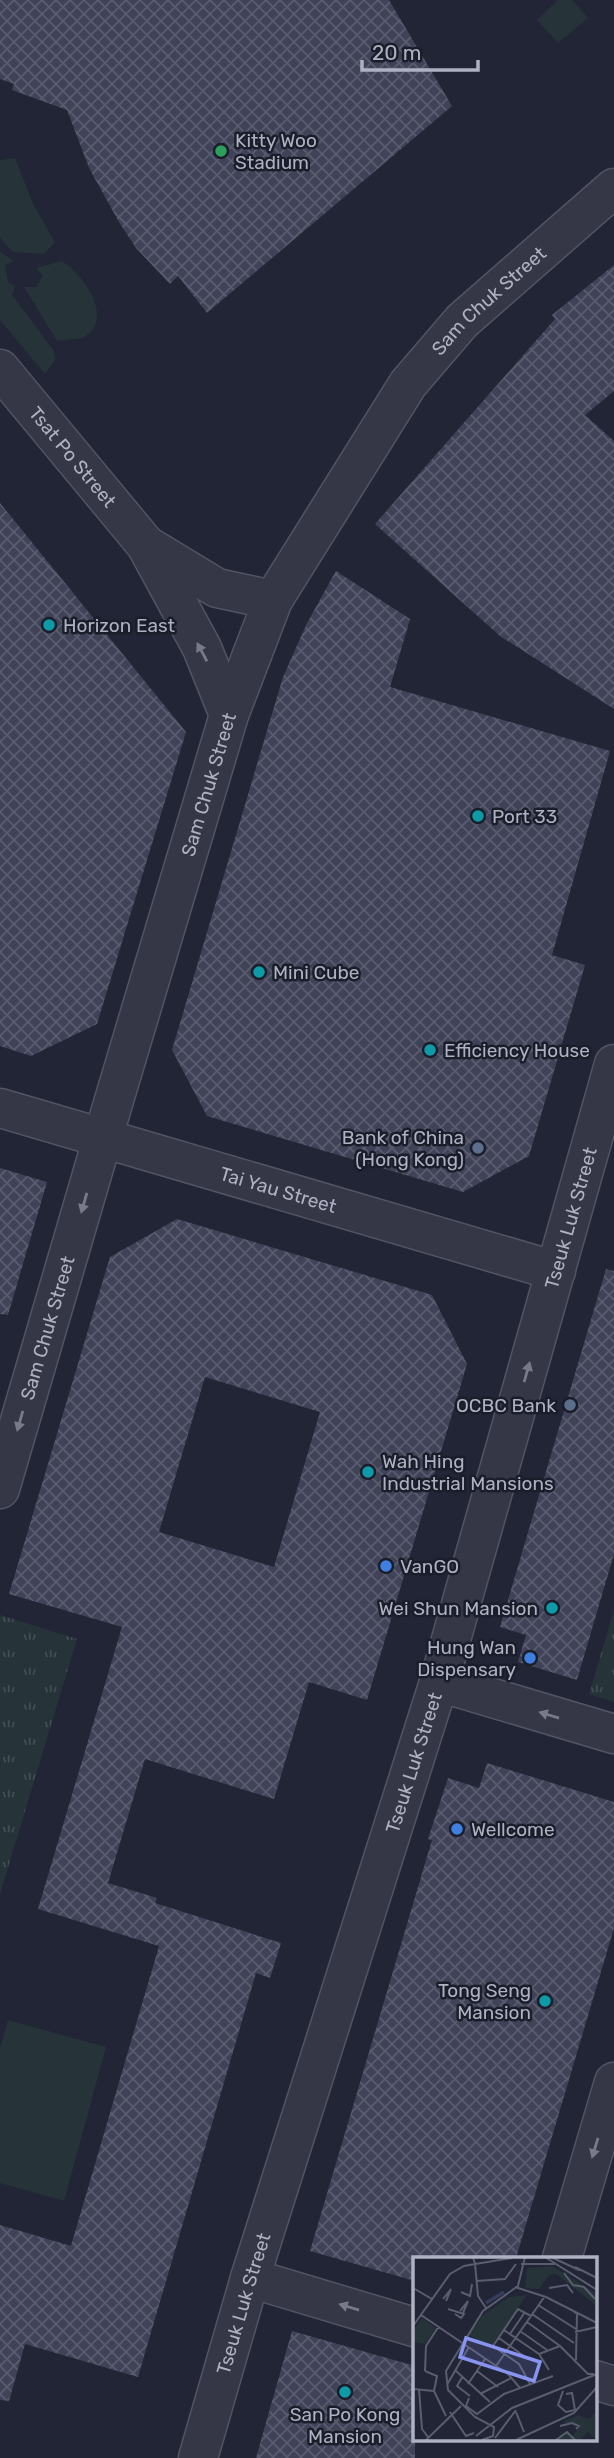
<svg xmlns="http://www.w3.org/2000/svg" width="614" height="2458" font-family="Rubik,sans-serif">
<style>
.grass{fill:#263339}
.park{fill:url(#park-tufts)}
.building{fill:url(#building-cross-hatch);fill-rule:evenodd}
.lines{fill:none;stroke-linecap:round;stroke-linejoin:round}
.minor-casing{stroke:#525464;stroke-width:41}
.tertiary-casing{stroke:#525464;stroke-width:41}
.minor{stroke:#353746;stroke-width:38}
.tertiary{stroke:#353746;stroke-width:38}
.oneway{fill:#787a8b}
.leisure-dot{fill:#2e9e5b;stroke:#1a1d2a;stroke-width:2.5}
.culture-dot{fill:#0f9aa8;stroke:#1a1d2a;stroke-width:2.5}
.service-dot{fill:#5c6f8a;stroke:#1a1d2a;stroke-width:2.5}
.shop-dot{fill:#3f7fe0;stroke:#1a1d2a;stroke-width:2.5}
.labels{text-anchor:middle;stroke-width:5;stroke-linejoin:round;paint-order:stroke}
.poi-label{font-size:19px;fill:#afb1c3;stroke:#1a1d2a;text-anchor:start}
.street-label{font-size:19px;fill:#afb1c3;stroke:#1a1d2a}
.inset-river{fill:none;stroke:#363c5b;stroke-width:3.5}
.inset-road{fill:none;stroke:#5a5d6e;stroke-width:2}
.view{fill:#8894ef;fill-opacity:0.15;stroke:#8894ef;stroke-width:3.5}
.inset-edge{fill:none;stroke:#afb1c3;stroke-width:3.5}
</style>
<defs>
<pattern id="park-tufts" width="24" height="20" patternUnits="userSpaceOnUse" patternTransform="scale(1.75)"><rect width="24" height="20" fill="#263339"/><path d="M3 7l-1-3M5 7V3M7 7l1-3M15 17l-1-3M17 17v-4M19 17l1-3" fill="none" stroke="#434e54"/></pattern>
<pattern id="building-cross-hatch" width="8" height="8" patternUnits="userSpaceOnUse" patternTransform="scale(1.75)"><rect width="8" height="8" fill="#404358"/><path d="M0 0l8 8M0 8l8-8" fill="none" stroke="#595c6e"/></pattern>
</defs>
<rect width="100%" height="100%" fill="#212535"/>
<!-- grass -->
<g class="grass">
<path d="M558 0H572L588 18 558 43 537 20Z"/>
<path d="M15 158 34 206 55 242 44 254 13 252 0 238V160Z"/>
<path d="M0 252 14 261 5 265 8 282 15 286 12 295 54 351 55 360 45 374 0 320Z"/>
<path d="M62 261C84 275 116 320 83 338L57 341 24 287H36L43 276 36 268Z"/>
<path d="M8 2020 106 2047 64 2201 0 2183V2048Z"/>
</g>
<!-- park -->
<g class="park">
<path d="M614 1610V1702L589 1694Z"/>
<path d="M0 1615 77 1639 0 1894Z"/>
</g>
<!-- building -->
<g class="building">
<path d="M0 0H389L452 106 207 313 178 276 170 284 136 248 119 222 89 168 67 110 12 90 14 84 0 79Z"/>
<path d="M614 265V391L585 415 614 441V709L500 636 375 524 555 319 552 315Z"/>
<path d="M0 503 186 732 97 1024 31 1056 0 1046Z"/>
<path d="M336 571 410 619 390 687 610 751 552 955 585 965 529 1156 463 1192 207 1116 172 1050 283 677 307 623Z"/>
<path d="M0 1168 47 1182 8 1315 0 1314Z"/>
<path d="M177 1219 432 1295 467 1364 367 1700 309 1682 274 1799 145 1759 108 1883 157 1898 155 1903 281 1943 270 1978 256 1973 138 2377 25 2344 9 2401 0 2400V2225L71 2246 159 1946 38 1909 122 1627 9 1594 110 1257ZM205 1377 320 1412 274 1567 159 1532Z"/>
<path d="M606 1269 614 1271V1554L577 1680 518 1662 526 1635 500 1627Z"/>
<path d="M487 1763 614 1802V1928L516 2258H415V2281L310 2251 432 1840 428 1839 448 1778 479 1788Z"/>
<path d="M292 2331 415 2366V2458H256Z"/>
</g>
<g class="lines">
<!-- minor casing -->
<g class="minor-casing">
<g id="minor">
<path id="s1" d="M273 600 408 384 462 321 614 188"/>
<path id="s2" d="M0 1489 103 1137"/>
<path d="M562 2258 614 2082"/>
<path d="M250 2278 414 2327"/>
<path d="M595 2380 614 2386"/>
</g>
</g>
<!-- tertiary casing -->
<g class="tertiary-casing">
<g id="tertiary">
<path id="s3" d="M0 369 146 545 202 648 229 715"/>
<path id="s4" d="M0 1108 556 1271"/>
<path id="s5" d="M103 1137 229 715 273 600 217 588 146 545"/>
<path d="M439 1682 614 1734"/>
<path id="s6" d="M198 2458 250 2278 439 1682 614 1064"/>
</g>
</g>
<!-- minor -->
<use href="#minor" class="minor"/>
<!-- tertiary -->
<use href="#tertiary" class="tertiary"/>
</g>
<!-- one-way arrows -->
<defs><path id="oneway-solid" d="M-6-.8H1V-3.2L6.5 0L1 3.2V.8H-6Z" transform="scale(1.75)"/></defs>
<g class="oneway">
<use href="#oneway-solid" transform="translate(202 652) rotate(-118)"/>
<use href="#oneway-solid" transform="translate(84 1203) rotate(106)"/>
<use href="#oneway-solid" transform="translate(527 1372) rotate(-74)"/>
<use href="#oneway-solid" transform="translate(20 1421) rotate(106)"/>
<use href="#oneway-solid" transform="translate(549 1715) rotate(-163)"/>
<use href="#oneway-solid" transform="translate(595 2148) rotate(107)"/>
<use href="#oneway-solid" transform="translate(349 2307) rotate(-163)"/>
</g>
<!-- markers -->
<circle class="leisure-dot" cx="221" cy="151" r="7"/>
<g class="culture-dot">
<circle cx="49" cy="625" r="7"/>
<circle cx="478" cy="816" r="7"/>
<circle cx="259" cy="972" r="7"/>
<circle cx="430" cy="1050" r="7"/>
<circle cx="368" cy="1472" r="7"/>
<circle cx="552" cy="1608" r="7"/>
<circle cx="545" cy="2001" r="7"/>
<circle cx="345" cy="2392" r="7"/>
</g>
<g class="service-dot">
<circle cx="478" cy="1148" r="7"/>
<circle cx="570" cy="1405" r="7"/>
</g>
<g class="shop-dot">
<circle cx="386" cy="1566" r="7"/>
<circle cx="530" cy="1658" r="7"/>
<circle cx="457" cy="1829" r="7"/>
</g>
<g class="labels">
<!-- poi labels -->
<g class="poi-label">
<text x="235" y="147">Kitty Woo<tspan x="235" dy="22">Stadium</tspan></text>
<text x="63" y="632">Horizon East</text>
<text x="492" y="823">Port 33</text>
<text x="273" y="979">Mini Cube</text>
<text x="444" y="1057">Efficiency House</text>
<text x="464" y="1144" text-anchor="end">Bank of China<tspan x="464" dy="22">(Hong Kong)</tspan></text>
<text x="556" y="1412" text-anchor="end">OCBC Bank</text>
<text x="382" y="1468">Wah Hing<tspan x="382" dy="22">Industrial Mansions</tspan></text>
<text x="400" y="1573">VanGO</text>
<text x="538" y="1615" text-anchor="end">Wei Shun Mansion</text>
<text x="516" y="1654" text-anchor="end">Hung Wan<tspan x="516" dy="22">Dispensary</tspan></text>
<text x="471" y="1836">Wellcome</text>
<text x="531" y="1997" text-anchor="end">Tong Seng<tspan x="531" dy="22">Mansion</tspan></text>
<text x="345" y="2421" text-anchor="middle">San Po Kong<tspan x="345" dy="22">Mansion</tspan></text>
</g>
<!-- street labels -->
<g class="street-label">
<text dy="7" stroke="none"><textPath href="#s1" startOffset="371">Sam Chuk Street</textPath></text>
<text dy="7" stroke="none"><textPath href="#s3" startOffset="114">Tsat Po Street</textPath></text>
<text dy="7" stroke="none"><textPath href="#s5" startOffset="368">Sam Chuk Street</textPath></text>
<text dy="7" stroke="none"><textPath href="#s4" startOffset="290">Tai Yau Street</textPath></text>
<text dy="7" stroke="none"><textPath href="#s6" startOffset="1295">Tseuk Luk Street</textPath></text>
<text dy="7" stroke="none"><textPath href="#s2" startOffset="168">Sam Chuk Street</textPath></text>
<text dy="7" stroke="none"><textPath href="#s6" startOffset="728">Tseuk Luk Street</textPath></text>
<text dy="7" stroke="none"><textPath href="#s6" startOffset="161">Tseuk Luk Street</textPath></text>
</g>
</g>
<!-- overview -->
<g transform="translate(413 2257)">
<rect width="184" height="184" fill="#212535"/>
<path d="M139 9 184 37V49L143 17 136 18 126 32 112 31 114 11ZM114 38 77 91 56 78 69 59 96 40ZM9 61 23 71 13 87 0 85V73ZM184 154V183L175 175 167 183H143L151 175 159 179 168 169 149 165 165 158 176 162Z" fill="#263339"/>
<path class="inset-river" d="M73 46 91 35"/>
<path class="inset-road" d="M60 0 62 7 99 1M132 0 184 33M140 1 166 13M108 7H142M162 10 184 21M151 16 160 28 171 30 182 42M63 24 92 22 103 7M102 30 133 40 184 66M0 31 19 42M136 31 154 28 160 36M48 35 57 39 59 27M30 42 38 32 33 44M125 48 163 72M35 52 51 57 48 61 42 57M159 53 164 57 163 103M47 54 55 44 50 56M119 57 161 86M8 58 95 117 107 131M114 65 147 89M0 69 37 17 51 9 62 7 65 39 73 51M91 73 126 97M107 74 134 93M162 75 184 70M97 77 112 55M86 81 115 102M83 109 132 39M136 113 126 97 147 89 175 117H181M12 114 13 89 26 69M12 114 24 119 21 134M43 114 77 145M64 114 85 130M50 119 44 129 57 139M35 126 56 90M55 127 72 102M117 127 106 107 80 89 105 52 118 59M0 132 21 134M6 132 9 172 15 180M21 134 33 159M150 134 145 148 153 155 162 153M67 137 98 121M153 137 159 136 162 153M56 141 53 149 64 157 91 137 140 119M37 155 53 179 61 176M103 155 111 175M147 169 159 166 166 169 163 172M63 179 99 151 184 117M82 181 103 153M13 183 48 149M69 183 80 179 81 170 62 160 35 133 33 114 70 54 105 29 112 0M103 183 161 156 184 130M143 183 154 175 162 183"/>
<path class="view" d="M53 81 127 105 121 124 47 100Z"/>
<rect width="184" height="184" class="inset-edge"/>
</g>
<!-- scale -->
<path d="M362 60v10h116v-10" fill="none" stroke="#afb1c3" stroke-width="3.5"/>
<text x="372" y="60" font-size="21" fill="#afb1c3" stroke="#1a1d2a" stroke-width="5" paint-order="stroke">20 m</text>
</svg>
